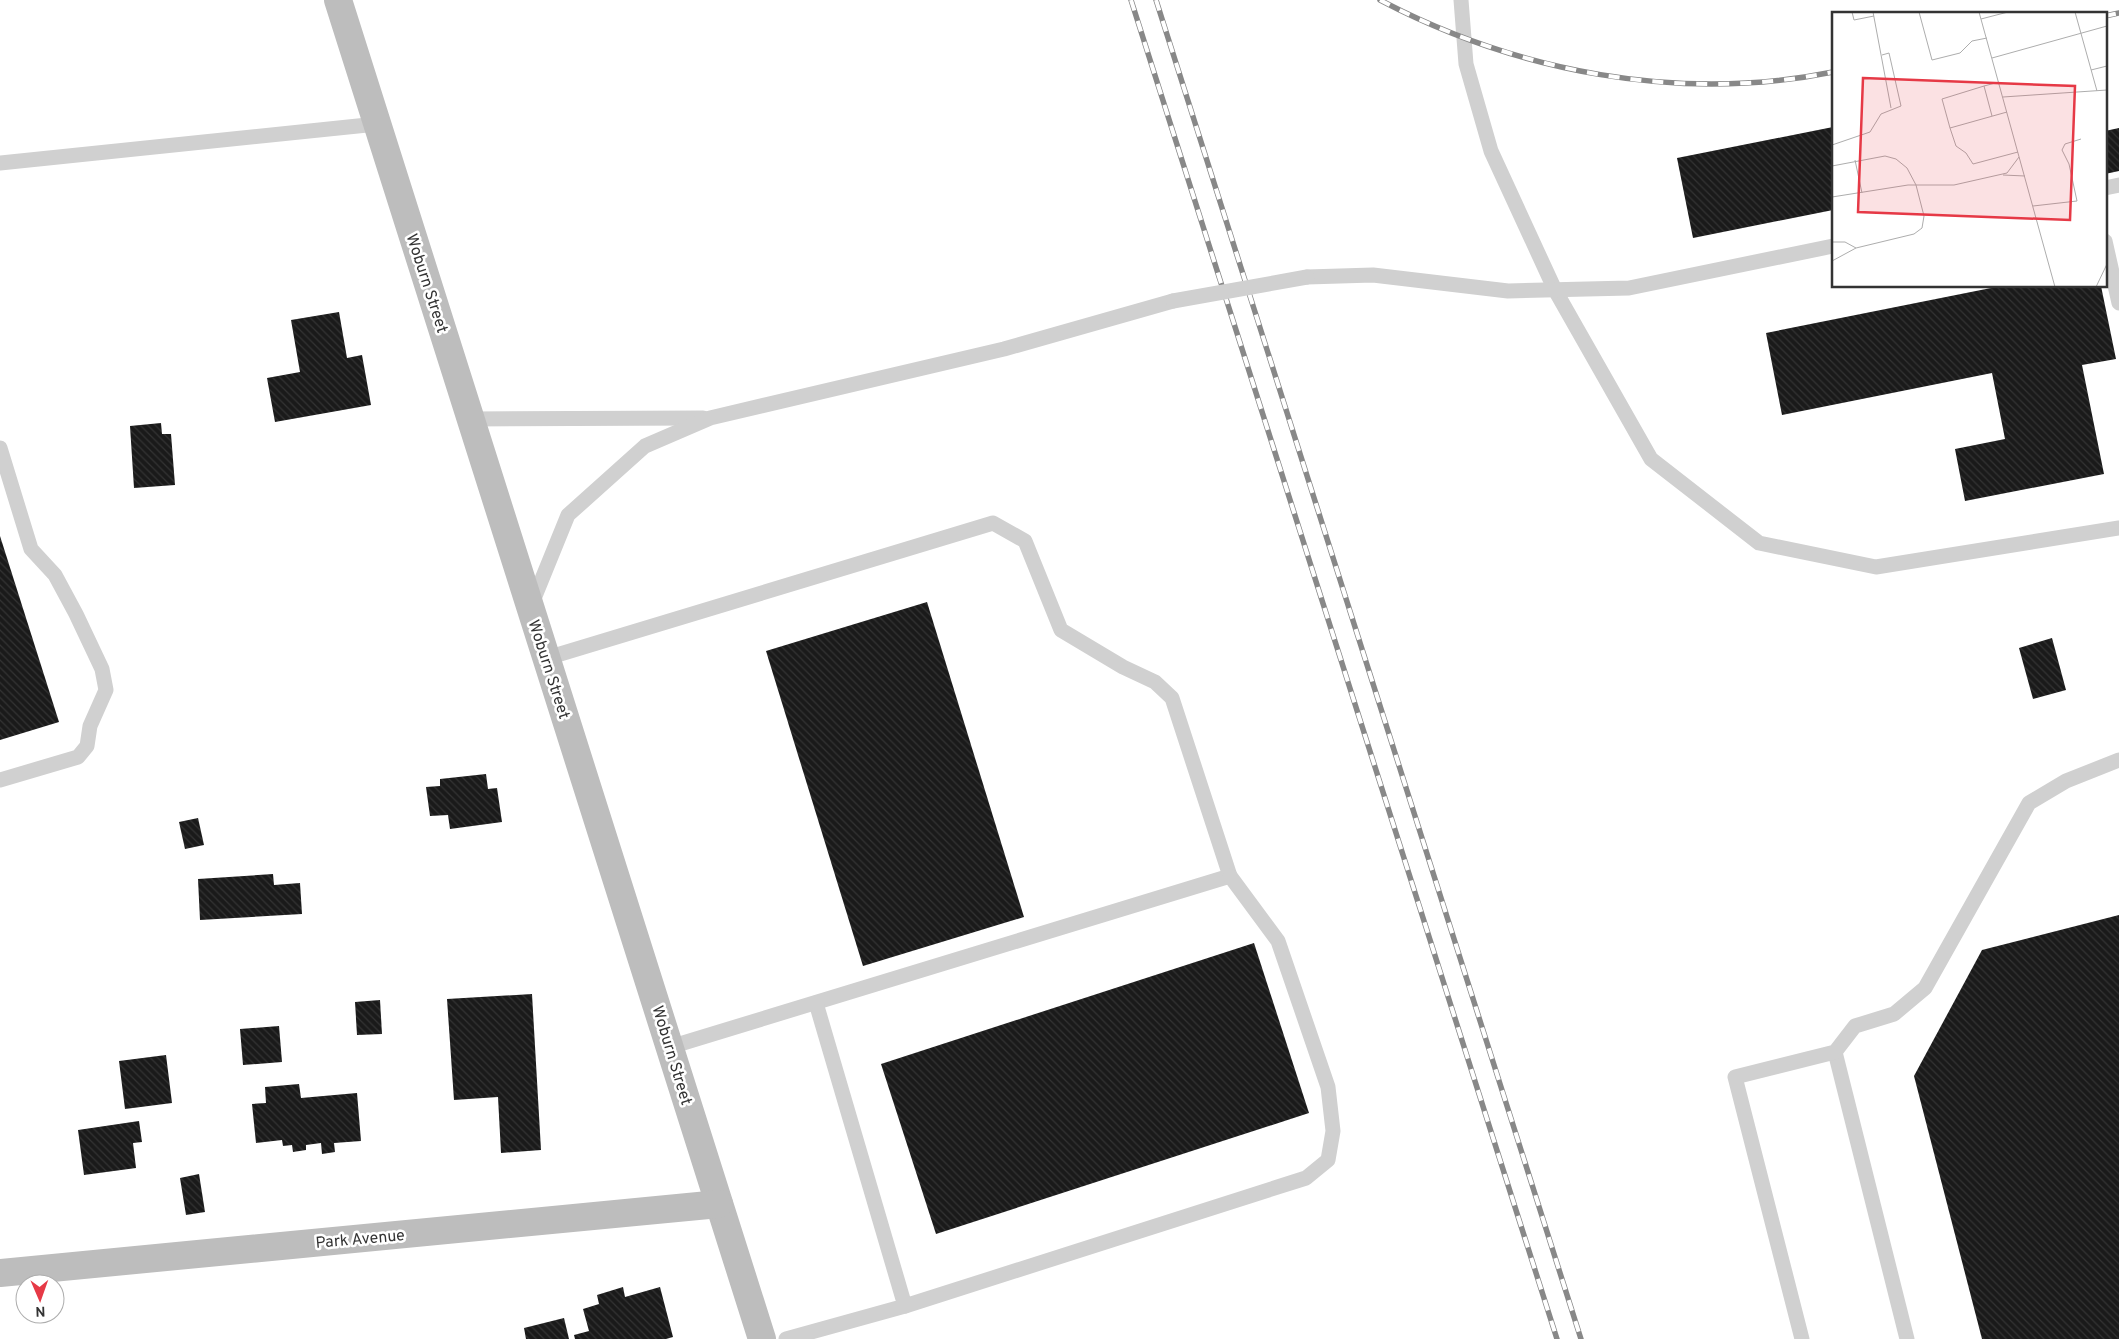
<svg xmlns="http://www.w3.org/2000/svg" width="2119" height="1339" font-family="Overpass,sans-serif">
<style>
.building{fill:url(#building-back-hatch)}
.lines{fill:none;stroke-linecap:round;stroke-linejoin:round}
.lane{stroke:#d0d0d0;stroke-width:15}
.secondary{stroke:#bdbdbd;stroke-width:28}
.rail-casing{stroke:#888;stroke-width:5.5}
.rail{stroke:#fff;stroke-width:4;stroke-dasharray:11;stroke-linecap:butt}
.lane-bridge{stroke:#d0d0d0;stroke-width:15}
.labels{text-anchor:middle;stroke-width:5;stroke-linejoin:round;paint-order:stroke}
.street-label{font-size:16px;fill:#333;stroke:#fff}
.inset-road{fill:none;stroke:#adadad;stroke-width:1}
.view{fill:#e63946;fill-opacity:0.15;stroke:#e63946;stroke-width:2.5}
.inset-edge{fill:none;stroke:#333;stroke-width:2.5}
</style>
<defs>
<pattern id="building-back-hatch" width="6" height="6" patternUnits="userSpaceOnUse" patternTransform="scale(1.25)"><rect width="6" height="6" fill="#1a1a1a"/><path d="M-1 5l2 2M0 0l6 6M5-1l2 2" fill="none" stroke="#333"/></pattern>
</defs>
<rect width="100%" height="100%" fill="#fff"/>
<!-- building -->
<g class="building">
<path d="M1833 127V210L1693 238 1677 158Z"/>
<path d="M2119 128V171L2105 174V131Z"/>
<path d="M2001 286H2101L2116 359 2082 365 2104 474 1965 501 1955 449 2005 439 1992 373 1782 415 1766 333Z"/>
<path d="M339 312 347 358 362 355 371 405 275 422 267 378 300 372 291 320Z"/>
<path d="M161 423 162 434H171L175 485 134 488 130 426Z"/>
<path d="M0 536 59 722 0 740Z"/>
<path d="M927 602 1024 917 863 966 766 651Z"/>
<path d="M2052 638 2066 690 2033 699 2019 648Z"/>
<path d="M486 774 488 789 497 788 502 822 450 829 448 815 430 816 426 787 440 786V779Z"/>
<path d="M198 818 204 845 185 849 179 822Z"/>
<path d="M273 874 274 885 300 883 302 914 200 920 198 879Z"/>
<path d="M2119 915V1339H1982L1914 1076 1982 950Z"/>
<path d="M1254 943 1309 1113 936 1234 881 1064Z"/>
<path d="M532 994 541 1150 501 1153 498 1097 454 1100 447 999Z"/>
<path d="M380 1000 382 1034 357 1035 355 1002Z"/>
<path d="M279 1026 282 1062 243 1065 240 1029Z"/>
<path d="M166 1055 172 1103 125 1109 119 1061Z"/>
<path d="M299 1084 301 1098 357 1093 361 1141 334 1143 335 1152 322 1154 321 1143 306 1145V1150L293 1152 292 1145 283 1146 282 1140 256 1143 252 1104 266 1103 265 1087Z"/>
<path d="M139 1121 142 1142 133 1143 136 1168 84 1175 78 1130Z"/>
<path d="M199 1174 205 1212 186 1215 180 1178Z"/>
<path d="M623 1287 625 1297 660 1287 673 1337 666 1339H575L574 1335 589 1331 583 1309 599 1304 597 1295Z"/>
<path d="M564 1318 569 1339H526L524 1328Z"/>
</g>
<g class="lines">
<!-- lane -->
<g class="lane">
<path d="M1461 0 1466 64 1491 151 1555 290 1651 459 1759 543 1876 567 2119 528"/>
<path d="M0 163 377 124"/>
<path d="M2105 188 2119 185"/>
<path d="M2105 241 2119 303"/>
<path d="M1307 277 1373 275 1508 291 1629 288 1833 246"/>
<path d="M471 419 703 418"/>
<path d="M0 448 31 549 55 575 76 614 102 669 106 690 90 726 87 746 78 757 0 780"/>
<path d="M531 606 568 515 645 446 710 418 1004 349 1173 301"/>
<path d="M547 658 993 523 1025 541 1061 630 1123 667 1155 682 1172 698 1230 876 670 1047"/>
<path d="M1835 1052 1907 1339"/>
<path d="M905 1306 1306 1178 1328 1160 1333 1131 1328 1087 1278 941 1230 876"/>
<path d="M786 1339 905 1306 816 1003"/>
<path d="M1802 1339 1735 1077 1835 1052 1855 1026 1894 1014 1925 988 2029 803 2066 781 2119 760"/>
</g>
<!-- secondary -->
<g class="secondary">
<path d="M338 0 762 1339"/>
<path d="M0 1273 719 1204"/>
</g>
<!-- rail casing -->
<g class="rail-casing">
<g id="rail">
<path d="M1131 0 1557 1339"/>
<path d="M1156 0 1581 1339"/>
<path d="M1380 0C1517 72 1680 103 1833 72"/>
<path d="M2105 16 2119 13"/>
</g>
</g>
<!-- rail -->
<use href="#rail" class="rail"/>
<!-- lane-bridge -->
<path class="lane-bridge" d="M1173 301 1307 277"/>
</g>
<g class="labels">
<!-- street labels -->
<g class="street-label">
<text transform="translate(428 283) rotate(72)" y="6">Woburn Street</text>
<text transform="translate(550 669) rotate(72)" y="6">Woburn Street</text>
<text transform="translate(673 1055) rotate(73)" y="6">Woburn Street</text>
<text transform="translate(360 1238) rotate(-5)" y="6">Park Avenue</text>
</g>
</g>
<!-- overview -->
<g transform="translate(1832 12)">
<rect width="275" height="275" fill="#fff"/>
<path class="inset-road" d="M20 0 22 8 42 4M41 0 59 96M87 0 100 48 128 41 140 29 155 26M147 0 223 275M243 0 265 79M149 7 176 0M160 46 275 14M259 58 275 54M171 85 275 78M175 100 118 116 124 134 134 141 141 152 186 140M160 104 152 74 167 70M118 116 110 87 152 74M0 133 38 120 49 102 69 94 57 41 50 43M23 148 30 181M0 154 53 144 64 147 75 156 84 173 92 204 90 216 82 222 24 236 0 249M171 163 193 164M0 185 76 173H122L175 161 187 145M201 194 245 189 237 152 230 138 233 132 249 127M0 230H13L24 236M264 275 275 252"/>
<path class="view" d="M31 66 243 74 238 208 26 200Z"/>
<rect width="275" height="275" class="inset-edge"/>
</g>
<!-- north arrow -->
<g transform="translate(40 1299) rotate(178)"><circle r="24" fill="#ffffff" stroke="#adadad"/>
<path d="M0-4L9 19L0 12L-9 19Z" fill="#e63946"/>
<text y="-8" font-size="14" font-weight="bold" text-anchor="middle" fill="#333333">N</text>
</g>
</svg>
